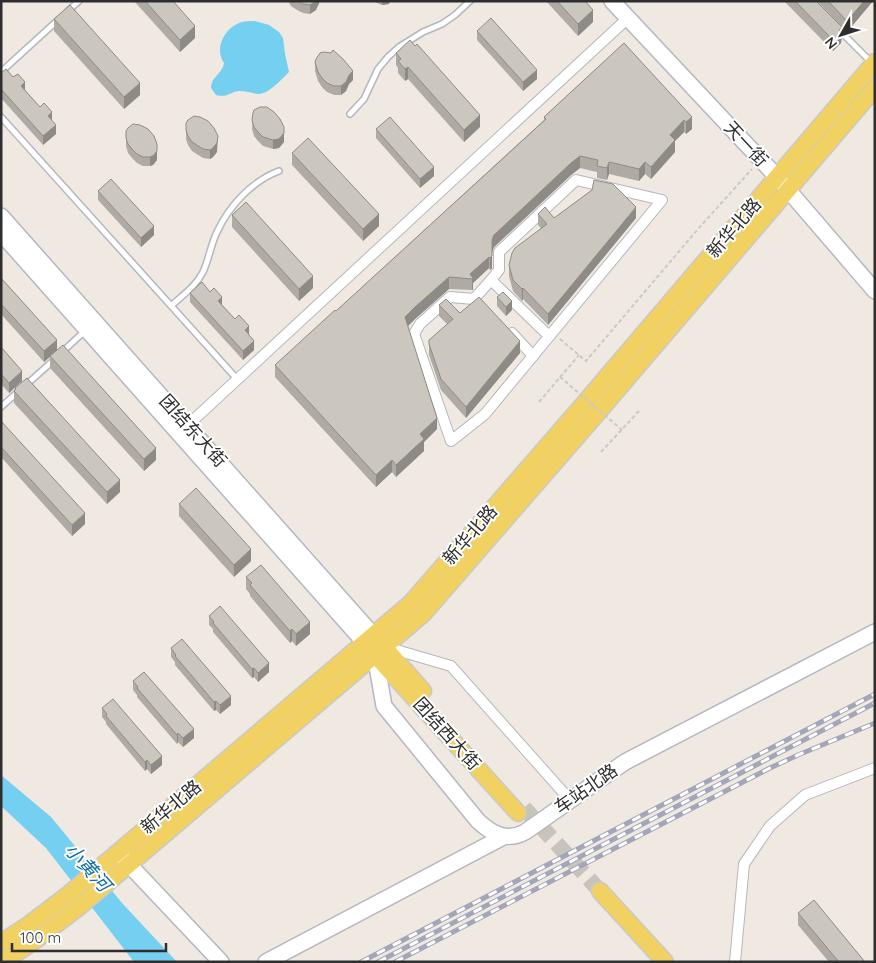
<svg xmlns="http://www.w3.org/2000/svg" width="876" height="963" font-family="Quicksand,'Noto Sans SC',sans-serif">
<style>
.water{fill:#75cff0}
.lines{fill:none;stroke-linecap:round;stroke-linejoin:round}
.primary-tunnel{stroke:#c8c4bd;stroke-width:16;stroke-dasharray:16 8;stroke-linecap:butt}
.lane-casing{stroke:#b4b7c1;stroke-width:8}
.street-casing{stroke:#b4b7c1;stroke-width:12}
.secondary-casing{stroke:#b4b7c1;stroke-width:18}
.primary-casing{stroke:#c9c9c9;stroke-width:19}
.path{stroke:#c9c9c9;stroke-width:2;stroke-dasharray:4 2.5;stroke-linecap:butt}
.lane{stroke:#fff;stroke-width:5}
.street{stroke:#fff;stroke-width:10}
.secondary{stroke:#fff;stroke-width:15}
.primary{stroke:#f2d163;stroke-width:16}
.rail-casing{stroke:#a3a6b8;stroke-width:5}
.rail{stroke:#fff;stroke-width:3;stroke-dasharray:9;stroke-linecap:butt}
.path-bridge{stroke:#c9c9c9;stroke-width:2;stroke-dasharray:4 2.5;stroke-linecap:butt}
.wall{fill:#afaba4}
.shaded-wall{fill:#8e8b86}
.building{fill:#cbc7bf;stroke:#8e8b86}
.labels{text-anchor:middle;stroke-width:4;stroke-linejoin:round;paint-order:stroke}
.street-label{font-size:18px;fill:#2e2e2e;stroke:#fff}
.water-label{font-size:19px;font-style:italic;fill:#0d6fa3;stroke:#fff}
</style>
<rect width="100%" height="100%" fill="#efe9e1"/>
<!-- water -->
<g class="water">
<path d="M255 21 269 25 279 32 283 38 285 54 289 72C282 79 268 95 258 94 252 93 246 91 239 91 230 92 227 98 216 95L211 88C211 77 223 73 224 63 214 49 224 29 239 23 244 21 250 21 255 21Z"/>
<path d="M1 775 51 817 122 903 177 962H134L46 848 1 806Z"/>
</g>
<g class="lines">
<!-- primary-tunnel -->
<path class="primary-tunnel" d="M524 808 600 891"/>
<!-- lane casing -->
<g class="lane-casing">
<g id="lane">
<path d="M68 11 79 1"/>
<path d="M838 29 871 62"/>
<path d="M1 72 58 20"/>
<path d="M350 114 364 99 378 69 388 57 399 47 423 32 442 24 455 15 470 1"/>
<path d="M1 117 237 379"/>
<path d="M172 305C183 295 196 286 203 272 209 259 211 244 217 232 229 206 252 181 279 171"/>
<path d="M61 353 86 330"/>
<path d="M26 385 55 359"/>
<path d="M1 407 19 391"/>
</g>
</g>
<!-- street casing -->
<g class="street-casing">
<g id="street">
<path d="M576 180 662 200 485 414 451 441 414 334 420 324 450 297 474 299 491 280 499 270V252Z"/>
<path d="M491 280 549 336"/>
<path d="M512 333 533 356"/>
<path d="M188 425 628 18"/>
<path d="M386 647 451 666 570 800"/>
<path d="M735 962 744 864 770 826 805 795 875 768"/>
</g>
</g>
<!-- secondary casing -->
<g class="secondary-casing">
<g id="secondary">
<path d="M612 1 777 177 875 291"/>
<path d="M1 216 373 635"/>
<path d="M1 233 364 642"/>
<path d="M375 655 384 706 478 821C492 834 507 842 525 832L625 762 875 632"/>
<path d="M120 855 221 962"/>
<path d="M266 962 503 837"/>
</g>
</g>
<!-- primary casing -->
<g class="primary-casing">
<g id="primary">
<path d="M378 640 423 691"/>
<path d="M367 646 518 813"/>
<path d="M600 891 665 962"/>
<path d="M1 943 27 926 69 894 411 603 582 406 875 62"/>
<path d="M3 962 37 939 79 907 423 614 594 417 875 88"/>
</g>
</g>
<!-- path -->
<g class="path">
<path d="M560 339 586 361 698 229 752 169"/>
<path d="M539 402 579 355"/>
<path d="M601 452 639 411"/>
</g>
<!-- lane -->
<use href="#lane" class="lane"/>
<!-- street -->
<use href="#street" class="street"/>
<!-- secondary -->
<use href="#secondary" class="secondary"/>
<!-- primary -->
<use href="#primary" class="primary"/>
<!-- rail casing -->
<g class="rail-casing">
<g id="rail">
<path d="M361 962 875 694"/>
<path d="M378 962 875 703"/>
<path d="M395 962 770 768 798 755 875 723"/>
</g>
</g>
<!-- rail -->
<use href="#rail" class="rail"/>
<!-- path-bridge -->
<path class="path-bridge" d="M560 377 622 430"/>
</g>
<!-- wall -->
<g class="wall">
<path d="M134 1H173L195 38 180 52Z"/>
<path d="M288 1H320L316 10 310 14 303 13 297 10 291 6Z"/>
<path d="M372 1H390L389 4 382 5Z"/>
<path d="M546 1H585L593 22 578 36Z"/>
<path d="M784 1H816L842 38 841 43 833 51Z"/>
<path d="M817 1H873L847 32Z"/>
<path d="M54 19 140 95 124 109 54 31Z"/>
<path d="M477 31 537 79 523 91 477 40Z"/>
<path d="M624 43 692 129 686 134 684 132 675 141V152L651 179 645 174 639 181 609 174 607 180 597 178V172L580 168 571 175 494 247 492 252V268L490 270 489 268 473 283V290H472L449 289 415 319 408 326 437 429 424 442V451L396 477 392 472 376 487 275 377V365L336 311 544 120V117Z"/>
<path d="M396 53 480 127 464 142 408 79 405 81 398 73V68L396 65Z"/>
<path d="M315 62 353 80 349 84 346 91 341 95H334L327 92 322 87 318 81 315 71Z"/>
<path d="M1 73 25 90 52 121 56 134 43 145 1 98Z"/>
<path d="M253 113 284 142 279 148 273 149 263 146 258 141 254 136 252 129Z"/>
<path d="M186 123 217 152 213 157 210 159 203 158 192 151 188 145 186 139Z"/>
<path d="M376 129 434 176 420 188 376 138Z"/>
<path d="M126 131 157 160 153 165 150 166H143L137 163 132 158 128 153 126 146Z"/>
<path d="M292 153 379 226 363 241 292 165Z"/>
<path d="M98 191 154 235 141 247 98 200Z"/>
<path d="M538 214 554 218H636L548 325 523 299 522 301 513 291 509 276V265L541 228 538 225Z"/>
<path d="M232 215 313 288 299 301 232 227Z"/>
<path d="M1 274 2 279 57 351 156 460 144 471 50 368V356L44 362 1 314Z"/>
<path d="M190 293 222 305 249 335 254 350 243 360 190 302Z"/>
<path d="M497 297 512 310 506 316 497 306Z"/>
<path d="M439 305 460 313 520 353 466 418 441 390 429 355V344L447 324 439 316Z"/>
<path d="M1 347 22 381 9 393 1 384Z"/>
<path d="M15 388 120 492 107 504 14 403V391Z"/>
<path d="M1 421 85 524 72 536 1 457Z"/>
<path d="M179 504 251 561 234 577 179 516Z"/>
<path d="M246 577 310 634 296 646 292 641 290 643 250 596V594L246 589Z"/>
<path d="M209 616 269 672 258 682 254 677 252 678 213 632V629L209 625Z"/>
<path d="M171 648 231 705 220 714 216 710 214 711 175 665V662L171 657Z"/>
<path d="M133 681 194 738 183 747 178 742 177 744 137 697V695L133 690Z"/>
<path d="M102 708 162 765 151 774 147 769 145 771 106 724V722L102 717Z"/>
<path d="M798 913 865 962H829L798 925Z"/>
</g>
<!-- shaded-wall -->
<g class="shaded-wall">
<path d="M316 1H320L316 10 310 14V5Z"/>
<path d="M382 1H390L389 4 382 5Z"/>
<path d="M864 1H873L847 32V21Z"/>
<path d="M593 10V22L578 36V24Z"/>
<path d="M195 26V38L180 52V40Z"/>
<path d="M842 27 841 43 833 51V40Z"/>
<path d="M408 67V79L405 81V69Z"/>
<path d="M537 70V79L523 91V82Z"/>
<path d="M353 71V80L349 84 346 91 341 95V86L349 75Z"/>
<path d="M25 82V91L21 86Z"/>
<path d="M140 83V95L124 109V97Z"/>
<path d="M52 112V121L48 116Z"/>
<path d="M480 115V127L464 142V130Z"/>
<path d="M692 117V129L686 134V122Z"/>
<path d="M684 120V132L675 141V152L651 179V167L670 135Z"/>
<path d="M56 125V134L43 145V136Z"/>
<path d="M284 127V142L279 148 273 149V140Z"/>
<path d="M218 136 217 152 213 157 210 159V150Z"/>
<path d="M157 144V160L153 165 150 166V157Z"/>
<path d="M580 156V168L571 175 494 247 492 252V240L494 235 571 163Z"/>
<path d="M609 162V174L607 180V168Z"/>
<path d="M645 162V174L639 181V169Z"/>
<path d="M434 167V176L420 188V179Z"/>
<path d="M636 207V218L548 325V314Z"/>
<path d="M379 214V226L363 241V229Z"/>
<path d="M154 226V235L141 247V238Z"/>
<path d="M492 256V268L490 270V258Z"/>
<path d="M489 257V268L473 283V290H472V279L470 274Z"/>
<path d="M313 276V288L299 301V289Z"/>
<path d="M449 277V289L415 319 405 329V317L415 307Z"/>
<path d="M523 288V299L522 301V289Z"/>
<path d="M222 297V306L218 301Z"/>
<path d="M512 301V310L506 316V307Z"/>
<path d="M249 326V335L245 330Z"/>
<path d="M57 340V351L44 362V351Z"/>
<path d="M254 341V350L243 360V351Z"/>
<path d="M520 341V353L466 418V407Z"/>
<path d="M22 371V381L9 393V383Z"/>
<path d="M437 418V429L424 442V451L396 477V465L420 434Z"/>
<path d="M156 448V460L144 471V459Z"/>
<path d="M392 460V472L376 487V475Z"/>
<path d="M120 480V492L107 504V492Z"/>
<path d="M85 513V524L72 536V525Z"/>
<path d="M251 549V561L234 577V565Z"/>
<path d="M310 622V634L296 646V634Z"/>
<path d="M292 629V641L290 643V631Z"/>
<path d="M269 663V672L258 682V673Z"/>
<path d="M254 668V677L252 678V669Z"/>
<path d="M231 696V705L220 714V705Z"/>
<path d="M216 701V710L214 711V702Z"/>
<path d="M194 729V738L183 747V738Z"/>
<path d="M178 733V742L177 744V735Z"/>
<path d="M162 756V765L151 774V765Z"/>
<path d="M147 760V769L145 771V762Z"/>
</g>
<!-- building -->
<g class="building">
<path d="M145 1H173L195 26 180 40Z"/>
<path d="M297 1H316L310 5 303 4Z"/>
<path d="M557 1H585L593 10 578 24Z"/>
<path d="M795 1H816L842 27 839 30 841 32 833 40Z"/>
<path d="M828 1H864L847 21Z"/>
<path d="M70 5 140 83 124 97 54 19Z"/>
<path d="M491 18 537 70 523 82 477 31Z"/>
<path d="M410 40 415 46 417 44 480 115 464 130 408 67 405 69 398 61 401 59 396 53Z"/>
<path d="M624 43 692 117 686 122 684 120 670 135 675 140 651 167 645 162 639 169 609 162 607 168 597 166 598 160 580 156 571 163 494 235 492 240V256L490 258 489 257 470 274 473 278 472 279 449 277 415 307 405 317 437 418 420 434 424 439 396 465 392 460 376 475 275 365 335 310 336 311 546 119 544 117Z"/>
<path d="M333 50 343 59 353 71 349 75 346 82 341 86H334L327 83 322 78 318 72 315 62 316 59 320 53 324 52 331 53Z"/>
<path d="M6 69 13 77 18 74 25 82 21 86 40 107 44 103 52 112 48 116 56 125 43 136 1 89V73Z"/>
<path d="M260 107H267L274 112 280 119 284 127V133L279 139 273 140 263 137 258 132 254 127 252 120 253 113 254 110Z"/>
<path d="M194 116 200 117 208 121 214 128 218 136 217 143 213 148 210 150 203 149 192 142 188 136 186 130V123L188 120Z"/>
<path d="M390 117 434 167 420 179 376 129Z"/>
<path d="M133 124 140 125 148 129 154 136 157 144V151L153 156 150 157H143L137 154 132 149 128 144 126 138V131L128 128Z"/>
<path d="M308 138 379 214 363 229 292 153Z"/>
<path d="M111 179 154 226 141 238 98 191Z"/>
<path d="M594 180 613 184 636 207 548 314 523 288 522 289 513 280 509 265 512 253 515 248 547 224 538 214 545 207 554 218 592 190Z"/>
<path d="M246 202 313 276 299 289 232 215Z"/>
<path d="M1 278 57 340 44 351 1 304Z"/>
<path d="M202 282 210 292 214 288 222 297 218 301 235 319 239 315 249 326 245 330 254 341 243 351 190 293Z"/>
<path d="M503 292 512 301 506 307 497 297Z"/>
<path d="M479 297 520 341 466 407 441 379 429 344V340L453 319 439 305 446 299 460 313Z"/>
<path d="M63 345 156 448 144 459 50 356Z"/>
<path d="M1 347 22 371 9 383 1 374Z"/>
<path d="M27 378 120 480 107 492 14 391 16 389 15 388Z"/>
<path d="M1 421 85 513 72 525 1 447Z"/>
<path d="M196 488 251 549 234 565 179 504Z"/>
<path d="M261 565 310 622 296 634 292 629 290 631 250 585 252 583 246 577Z"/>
<path d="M220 606 269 663 258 673 254 668 252 669 213 623 214 622 209 616Z"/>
<path d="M182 639 231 696 220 705 216 701 214 702 175 656 176 655 171 648Z"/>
<path d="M144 672 194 729 183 738 178 733 177 735 137 688 138 687 133 681Z"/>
<path d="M113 699 162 756 151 765 147 760 145 762 106 716 107 714 102 708Z"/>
<path d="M814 900 865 962H839L798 913Z"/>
</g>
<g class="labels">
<!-- street labels -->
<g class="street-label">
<text transform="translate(746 144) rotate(47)" y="6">天一街</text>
<text transform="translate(734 228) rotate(-49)" y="6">新华北路</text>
<text transform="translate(193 431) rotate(48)" y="6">团结东大街</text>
<text transform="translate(470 535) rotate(-49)" y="6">新华北路</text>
<text transform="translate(447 734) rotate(48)" y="6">团结西大街</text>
<text transform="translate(586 789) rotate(-35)" y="6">车站北路</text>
<text transform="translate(171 807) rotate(-40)" y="6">新华北路</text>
</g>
<!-- water labels -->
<g class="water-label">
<text transform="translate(88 867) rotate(48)" y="7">小黄河</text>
</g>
</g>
<!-- border -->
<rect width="876" height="963" fill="none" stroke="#2e2e2e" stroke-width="5"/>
<!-- north arrow -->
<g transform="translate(841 35) rotate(231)" stroke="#ffffff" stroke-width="4" paint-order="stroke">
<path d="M0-4L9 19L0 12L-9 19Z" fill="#2e2e2e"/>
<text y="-8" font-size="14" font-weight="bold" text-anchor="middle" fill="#2e2e2e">N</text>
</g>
<!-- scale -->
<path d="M12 943v8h154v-8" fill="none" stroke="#2e2e2e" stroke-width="2.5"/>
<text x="20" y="943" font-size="15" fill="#2e2e2e" stroke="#ffffff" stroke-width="4" paint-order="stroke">100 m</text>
</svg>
